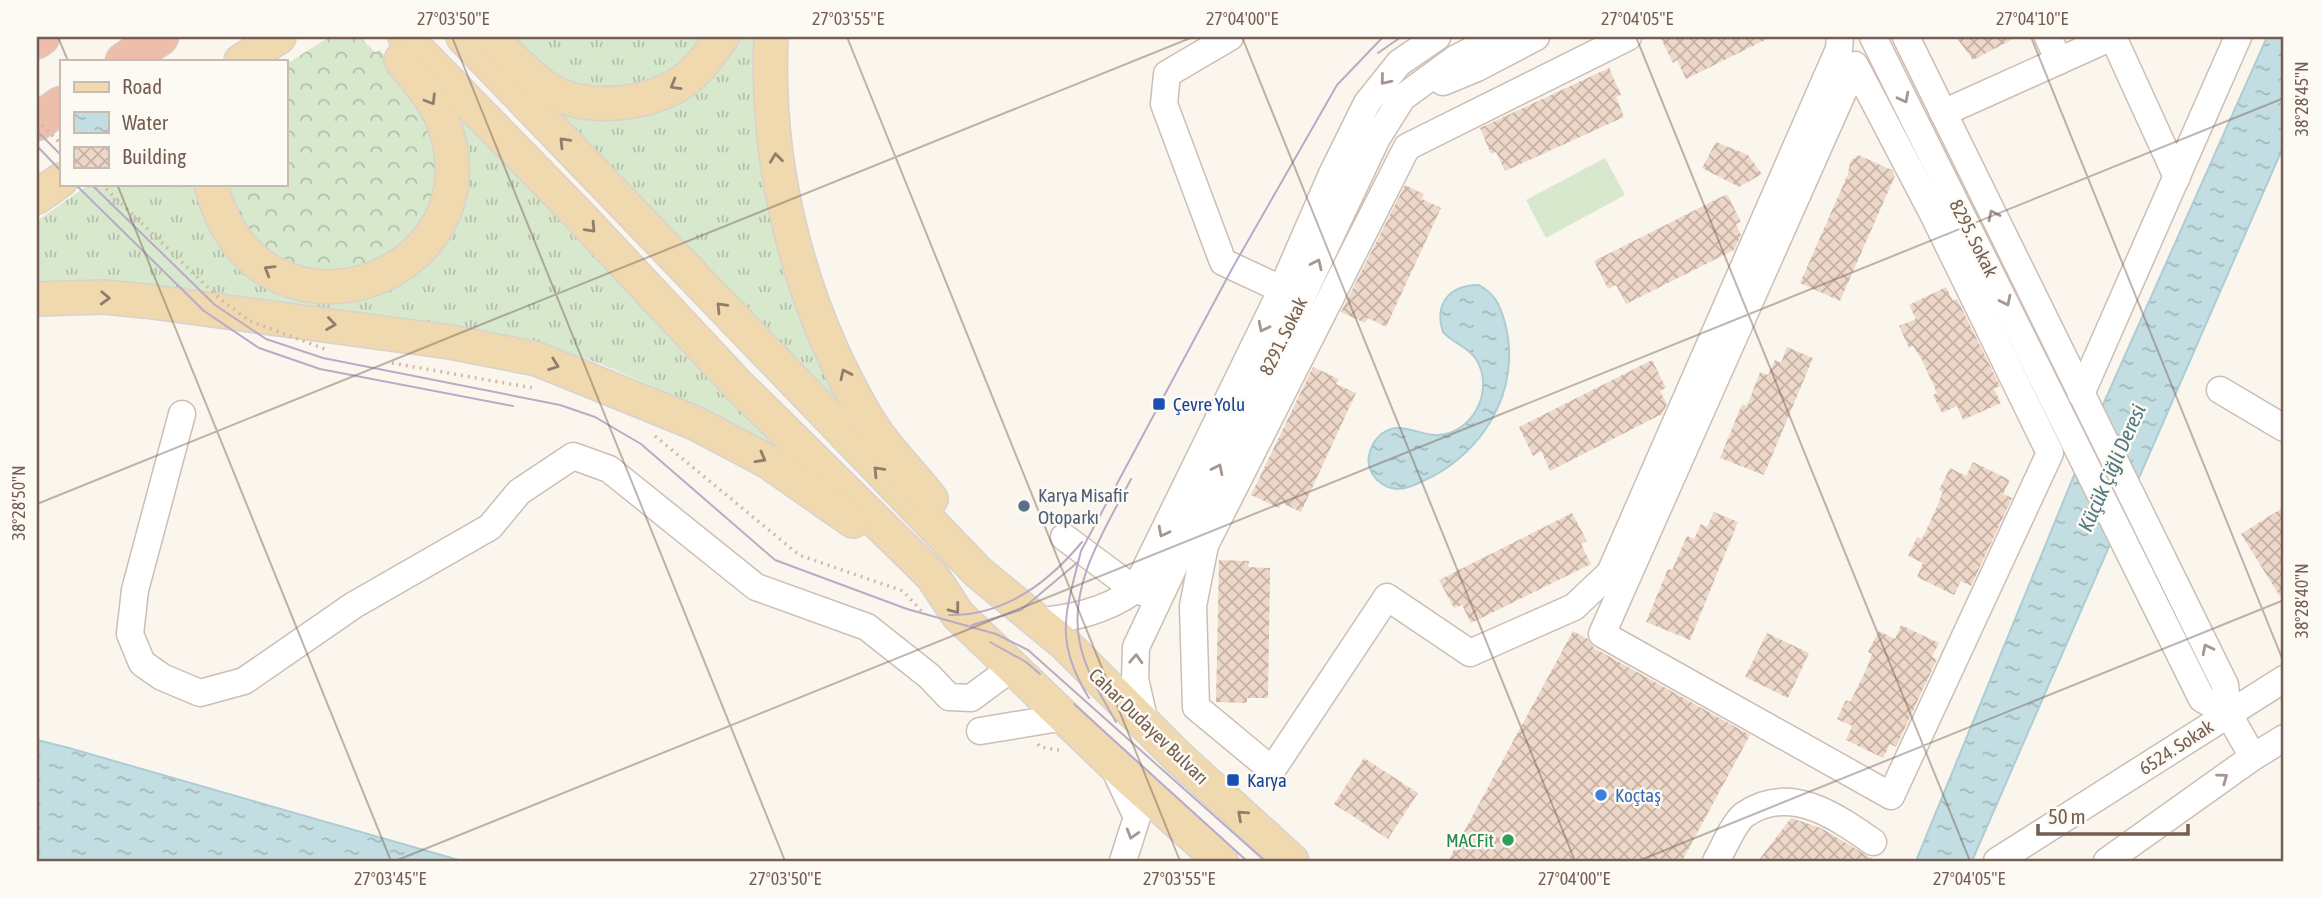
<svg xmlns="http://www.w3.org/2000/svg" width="2321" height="898" font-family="'Asap Condensed',sans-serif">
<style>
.grass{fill:url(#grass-tufts)}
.forest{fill:url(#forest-crowns)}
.park{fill:#d7e8cd}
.water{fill:url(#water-ripples);stroke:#abcdd3;stroke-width:2}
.building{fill:url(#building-cross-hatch)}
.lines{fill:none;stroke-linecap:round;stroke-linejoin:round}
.minor-casing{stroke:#ccbeb4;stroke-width:29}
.major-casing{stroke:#d8d2cf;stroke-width:36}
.highway-casing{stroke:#d8d2cf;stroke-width:39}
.path{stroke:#d2baab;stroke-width:3.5;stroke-dasharray:2 5;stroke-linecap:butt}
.minor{stroke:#fff;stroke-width:26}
.major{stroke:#f0d8af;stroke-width:33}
.highway{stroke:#edbeac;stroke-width:37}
.tram{stroke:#b9abc5;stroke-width:2}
.path-bridge{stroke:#d2baab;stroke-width:3.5;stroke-dasharray:2 5;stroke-linecap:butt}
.oneway{stroke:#a5968f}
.oneway2{stroke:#937c69}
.ticks{fill:none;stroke:#745e52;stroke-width:2;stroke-opacity:0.45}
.transit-dot{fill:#1a4fb4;stroke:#fdfaf4;stroke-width:2.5}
.service-dot{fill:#5c6f8a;stroke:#fdfaf4;stroke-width:2.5}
.shop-dot{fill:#3f7fe0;stroke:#fdfaf4;stroke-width:2.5}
.leisure-dot{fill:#2e9e5b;stroke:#fdfaf4;stroke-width:2.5}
.labels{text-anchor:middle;stroke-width:5;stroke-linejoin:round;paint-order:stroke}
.street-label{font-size:19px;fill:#745e52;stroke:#fdfaf4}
.transit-label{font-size:19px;fill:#164399;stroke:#fdfaf4;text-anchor:start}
.service-label{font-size:19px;fill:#4e5e75;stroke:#fdfaf4;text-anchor:start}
.shop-label{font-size:19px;fill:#366cbe;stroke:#fdfaf4;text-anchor:start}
.leisure-label{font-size:19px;fill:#27864d;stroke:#fdfaf4;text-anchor:end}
.water-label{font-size:21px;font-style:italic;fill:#4e7a84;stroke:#fdfaf4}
.neatline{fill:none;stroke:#745e52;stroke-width:2.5}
.ticks-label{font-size:18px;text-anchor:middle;fill:#745e52}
</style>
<defs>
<pattern id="grass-tufts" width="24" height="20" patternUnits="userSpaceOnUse" patternTransform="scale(1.75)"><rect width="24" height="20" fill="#d7e8cd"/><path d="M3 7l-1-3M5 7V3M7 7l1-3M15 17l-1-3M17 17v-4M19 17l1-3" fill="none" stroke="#b3bfa9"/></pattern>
<pattern id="forest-crowns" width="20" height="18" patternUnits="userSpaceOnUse" patternTransform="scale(1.75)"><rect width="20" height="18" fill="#d7e8cd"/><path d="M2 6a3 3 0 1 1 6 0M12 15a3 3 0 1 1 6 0" fill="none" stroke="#b3bfa9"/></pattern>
<pattern id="water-ripples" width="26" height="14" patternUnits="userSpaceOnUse" patternTransform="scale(1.75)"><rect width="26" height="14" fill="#c3dee3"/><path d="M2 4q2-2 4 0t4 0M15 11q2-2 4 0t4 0" fill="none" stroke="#a3b7bb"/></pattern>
<pattern id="building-cross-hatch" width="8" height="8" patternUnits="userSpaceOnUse" patternTransform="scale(1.75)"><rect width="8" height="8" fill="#edd7c8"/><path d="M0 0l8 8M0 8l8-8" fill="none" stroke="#c5b2a5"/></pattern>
</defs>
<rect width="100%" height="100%" fill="#fbf6ed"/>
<!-- grass -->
<g class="grass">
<path d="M508 37H705L678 66 660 79 610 91 560 81Z"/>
<path d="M735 37H754C753 114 761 191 784 264 801 316 828 367 850 417L552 107 583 117 623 118Z"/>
<path d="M460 118 781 448C722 420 663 389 603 365 521 333 429 324 343 311 241 297 140 279 37 285V221L89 184H197C203 230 231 272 274 291 284 296 297 297 307 299L466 183V153Z"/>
</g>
<!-- forest -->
<path class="forest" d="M329 37H360L375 52 380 50C396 70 418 90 428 114 444 153 441 209 409 239 366 282 288 283 246 238 235 226 230 199 223 184H285V65Z"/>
<!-- park -->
<path class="park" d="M1605 158 1625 195 1546 238 1526 200Z"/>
<!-- water -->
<g class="water">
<path d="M2267 37H2284V145L1972 861H1916L2102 407Z"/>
<path d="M1479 285C1495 294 1500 305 1505 323 1523 390 1482 456 1421 482 1404 490 1392 493 1377 480 1371 474 1367 464 1369 456 1371 442 1382 429 1397 428 1411 427 1423 436 1438 435 1474 433 1495 389 1476 359 1468 347 1453 343 1443 332 1434 304 1449 285 1479 285Z"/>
<path d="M37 740 69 748 462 861H37Z"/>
</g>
<!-- building -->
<g class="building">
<path d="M1660 37H1771L1686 79 1677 60 1673 63Z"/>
<path d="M1956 37H2017L1973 60Z"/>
<path d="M1609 68 1621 95 1616 97 1624 117 1505 171 1496 152 1491 154 1480 128Z"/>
<path d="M1716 142 1748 155 1762 174 1739 187 1702 168Z"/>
<path d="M1858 155 1892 170 1895 176 1840 301 1800 283 1848 174 1850 162Z"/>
<path d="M1405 185 1424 194 1422 199 1441 208 1386 327 1368 318 1365 323 1341 312Z"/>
<path d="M1727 194 1741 222 1736 224 1741 235 1734 250 1626 304 1616 285 1608 289 1594 261Z"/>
<path d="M1946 287 1953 301 1957 299 2000 386 1994 389 2001 403 1963 420 1957 406 1942 413 1933 395 1937 393 1922 360 1913 346 1909 348 1899 326 1916 319 1909 305Z"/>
<path d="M1787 347 1813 358 1764 475 1720 458 1742 404 1747 406 1760 372 1768 375 1775 360 1781 363Z"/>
<path d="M1652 360 1666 388 1660 391 1667 404 1662 414 1550 471 1541 451 1533 456 1519 427Z"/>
<path d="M1313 367 1339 379 1336 384 1356 393 1301 512 1282 503 1279 508 1251 495Z"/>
<path d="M1973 462 2010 480 2003 494 2012 498 1971 586 1961 581 1954 595 1917 577 1923 563 1908 556 1917 537 1922 539 1937 507 1943 491 1939 490 1950 468 1966 476Z"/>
<path d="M2284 507V603L2241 534Z"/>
<path d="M1714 512 1738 522 1690 640 1646 622 1668 569 1672 570 1687 536 1694 539 1701 524 1707 527Z"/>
<path d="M1572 513 1587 541 1581 544 1591 564 1471 623 1462 605 1454 608 1439 580Z"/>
<path d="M1219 560 1249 561 1248 567 1270 568 1268 698H1247V703L1216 702Z"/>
<path d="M1901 625 1939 643 1932 657 1937 659 1896 747 1890 744 1883 758 1846 740 1852 726 1837 719 1846 700 1850 702 1866 670 1872 654 1868 652 1879 631 1895 639Z"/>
<path d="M1573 631 1588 639 1594 648 1750 735 1682 861H1448Z"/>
<path d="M1767 633 1809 653 1788 698 1745 677Z"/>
<path d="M1364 758 1418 793 1388 839 1334 804Z"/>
<path d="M1791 818 1821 828 1876 861H1758Z"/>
</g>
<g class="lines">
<!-- minor casing -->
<g class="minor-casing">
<g id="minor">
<path d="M1230 37 1167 74 1164 104 1223 262 1296 296"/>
<path d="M1628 37 1407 147 1205 545 1193 606 1196 707 1272 770 1387 597 1470 653 1574 607 1610 573 1839 49 1840 37"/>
<path d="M1873 37 2202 699 2228 713"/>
<path d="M1906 37 2225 685 2228 713 2253 757"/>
<path d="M2048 37 2059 61"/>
<path d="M2113 37 2177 177"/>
<path d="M1855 65 1933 214 2050 453 1891 796 1602 634Z"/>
<path d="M1443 82 1477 68 1536 37"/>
<path d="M1943 113 2112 37"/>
<path d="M2220 390 2284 428"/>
<path d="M2081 394 2238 37"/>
<path d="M182 414 135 590 130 634 142 663 162 677 200 693 244 681 354 605 490 527 519 492 573 456 609 469 756 587 867 627 929 676 949 697 971 698 1013 667"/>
<path d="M1064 537 1135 590 1149 594"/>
<path d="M1035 622C1072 618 1104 612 1135 590L1281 291 1332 174 1367 103 1399 63 1437 37"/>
<path d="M1145 723 1135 679 1136 647 1377 138 1402 98 1455 59 1497 37"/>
<path d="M980 731 1065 717"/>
<path d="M1115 770 1137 817 1123 861"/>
<path d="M1716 861C1724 848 1733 824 1744 815 1789 783 1836 816 1873 842"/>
<path d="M1997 861 2284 679"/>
<path d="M2107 861 2253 757 2284 738"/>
</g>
</g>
<!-- major casing -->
<g class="major-casing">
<g id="major">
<path d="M405 37 578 214 738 385 933 577 958 615 1111 762 1221 861"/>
<path d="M463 37 978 572 1065 644 1178 757 1292 861"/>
<path d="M771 37C765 167 799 302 865 415 882 445 910 472 931 499"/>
<path d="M496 43C512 58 530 78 549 90 585 111 644 106 679 84 697 73 710 54 722 37"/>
<path d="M241 61 279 37"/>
<path d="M211 184C255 366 503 282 443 121 434 98 416 79 401 60"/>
<path d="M37 197 61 180"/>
<path d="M37 299 104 297 145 301 450 342 537 359 695 423 767 461 853 521"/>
</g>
</g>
<!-- highway casing -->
<g class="highway-casing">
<g id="highway">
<path d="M37 40 41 37"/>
<path d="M124 61 160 37"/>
<path d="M37 122 61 105"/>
</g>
</g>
<!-- path -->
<g class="path">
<path d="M392 363 533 388"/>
<path d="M655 436 799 555 903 591 924 614"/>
<path d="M1038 744 1040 747 1059 750"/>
</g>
<!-- minor -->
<use href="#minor" class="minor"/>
<!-- major -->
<use href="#major" class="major"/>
<!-- highway -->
<use href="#highway" class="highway"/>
<!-- tram -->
<g class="tram">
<path d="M1378 53 1401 37"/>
<path d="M37 131 61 155"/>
<path d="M37 146 61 171"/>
<path d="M75 184 204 311 259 348 320 369 513 406"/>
<path d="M91 184 215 305 266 339 323 358 560 405 595 417 641 444 775 560 907 609 996 634 1028 650 1265 861"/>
<path d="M949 615C1004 616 1048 583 1082 542"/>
<path d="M972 625 1021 610 1078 562"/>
<path d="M990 642 1026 662 1040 674"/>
<path d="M1089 698C1053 640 1066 612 1081 551L1233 267 1337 85 1383 37"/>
<path d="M1074 704 1247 861"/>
<path d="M1116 722C1102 697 1086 672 1080 644 1067 585 1106 528 1131 479"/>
</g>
<!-- path-bridge -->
<g class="path-bridge">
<path d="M37 120 61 144"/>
<path d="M101 184 220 299 250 321 325 349"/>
</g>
</g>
<!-- one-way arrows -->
<defs><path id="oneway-chevron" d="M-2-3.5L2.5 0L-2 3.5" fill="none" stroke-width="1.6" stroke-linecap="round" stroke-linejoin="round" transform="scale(1.75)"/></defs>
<g class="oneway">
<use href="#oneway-chevron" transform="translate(1385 80) rotate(129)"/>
<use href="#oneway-chevron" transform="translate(1904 98) rotate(63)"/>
<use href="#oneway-chevron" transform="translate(1993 215) rotate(-116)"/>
<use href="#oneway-chevron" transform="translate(1317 264) rotate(-65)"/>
<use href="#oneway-chevron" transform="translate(2006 301) rotate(64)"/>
<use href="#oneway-chevron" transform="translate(1263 327) rotate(117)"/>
<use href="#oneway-chevron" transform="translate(1218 469) rotate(-64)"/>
<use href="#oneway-chevron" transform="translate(1163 532) rotate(117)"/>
<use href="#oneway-chevron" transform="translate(2207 649) rotate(-117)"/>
<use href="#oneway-chevron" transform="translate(1136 659) rotate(-87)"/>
<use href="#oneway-chevron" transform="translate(2223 778) rotate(-36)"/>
<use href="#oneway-chevron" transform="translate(1132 834) rotate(107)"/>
</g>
<g class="oneway2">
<use href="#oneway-chevron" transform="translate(675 85) rotate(150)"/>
<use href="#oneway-chevron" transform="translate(431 100) rotate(58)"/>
<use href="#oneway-chevron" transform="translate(564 142) rotate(-134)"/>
<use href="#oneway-chevron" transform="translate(776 158) rotate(-97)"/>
<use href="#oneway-chevron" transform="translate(591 228) rotate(47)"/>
<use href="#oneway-chevron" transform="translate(269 270) rotate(-149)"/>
<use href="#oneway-chevron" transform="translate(105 298) rotate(2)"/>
<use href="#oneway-chevron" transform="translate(721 307) rotate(-134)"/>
<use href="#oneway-chevron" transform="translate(331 324) rotate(8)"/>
<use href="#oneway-chevron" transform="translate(554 365) rotate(20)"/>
<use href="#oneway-chevron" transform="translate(845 374) rotate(-115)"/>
<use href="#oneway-chevron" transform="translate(761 458) rotate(29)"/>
<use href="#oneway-chevron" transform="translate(878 471) rotate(-134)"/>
<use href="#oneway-chevron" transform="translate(955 609) rotate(53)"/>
<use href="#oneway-chevron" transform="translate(1242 815) rotate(-138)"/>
</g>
<!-- ticks -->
<path class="ticks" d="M58 37 68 61M452 37 785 861M847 37 1180 861M1242 37 1575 861M1636 37 1970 861M2031 37 2284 663M117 184 391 861M37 504 1193 37M395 861 2284 98M1638 861 2284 600"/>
<!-- markers -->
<g class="transit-dot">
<rect x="1152" y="397" width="14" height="14" rx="3.5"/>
<rect x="1226" y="773" width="14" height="14" rx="3.5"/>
</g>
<circle class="service-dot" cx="1024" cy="506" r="7"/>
<circle class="shop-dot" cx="1601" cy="795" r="7"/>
<circle class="leisure-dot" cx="1508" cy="840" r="7"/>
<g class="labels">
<!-- street labels -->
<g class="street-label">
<text transform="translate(1974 238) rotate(63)" y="7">8295. Sokak</text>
<text transform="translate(1283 336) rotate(-64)" y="7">8291. Sokak</text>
<text transform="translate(1149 726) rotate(44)" y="7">Cahar Dudayev Bulvarı</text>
<text transform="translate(2176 747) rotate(-33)" y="7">6524. Sokak</text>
</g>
<!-- transit labels -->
<g class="transit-label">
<text x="1173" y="411">Çevre Yolu</text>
<text x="1247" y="787">Karya</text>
</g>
<!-- service labels -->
<g class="service-label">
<text x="1038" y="502">Karya Misafir<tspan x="1038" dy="22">Otoparkı</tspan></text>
</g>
<!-- shop labels -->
<g class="shop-label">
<text x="1615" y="802">Koçtaş</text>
</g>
<!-- leisure labels -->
<g class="leisure-label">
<text x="1494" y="847">MACFit</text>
</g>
<!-- water labels -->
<g class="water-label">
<text transform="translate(2112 468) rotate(-66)" y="7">Küçük Çiğli Deresi</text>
</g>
</g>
<!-- border -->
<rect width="2321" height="898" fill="none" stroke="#fdfaf4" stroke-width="77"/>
<!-- legend -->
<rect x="60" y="60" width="228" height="126" fill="#fdfaf4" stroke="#c6bcb3" stroke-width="2"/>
<rect x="74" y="82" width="35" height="10" fill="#f0d8af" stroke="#c6bcb3" stroke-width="2"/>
<text x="122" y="94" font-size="21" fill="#745e52">Road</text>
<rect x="74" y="112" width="35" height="21" fill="url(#water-ripples)" stroke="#c6bcb3" stroke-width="2"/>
<text x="122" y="130" font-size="21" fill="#745e52">Water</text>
<rect x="74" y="147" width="35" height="21" fill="url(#building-cross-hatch)" stroke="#c6bcb3" stroke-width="2"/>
<text x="122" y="164" font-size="21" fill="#745e52">Building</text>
<!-- scale -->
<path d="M2038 824v10h150v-10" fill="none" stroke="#745e52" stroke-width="3.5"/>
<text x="2048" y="824" font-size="21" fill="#745e52" stroke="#fdfaf4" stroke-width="5" paint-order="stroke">50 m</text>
<rect x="38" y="38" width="2244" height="822" class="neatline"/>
<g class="ticks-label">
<text x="453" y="25">27°03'50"E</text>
<text x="848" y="25">27°03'55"E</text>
<text x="1242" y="25">27°04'00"E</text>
<text x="1637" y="25">27°04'05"E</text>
<text x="2032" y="25">27°04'10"E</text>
<text transform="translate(2302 99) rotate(-90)" y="6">38°28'45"N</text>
<text transform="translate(19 503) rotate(-90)" y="6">38°28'50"N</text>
<text transform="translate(2302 601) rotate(-90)" y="6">38°28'40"N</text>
<text x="390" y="885">27°03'45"E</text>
<text x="785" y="885">27°03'50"E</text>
<text x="1179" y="885">27°03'55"E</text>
<text x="1574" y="885">27°04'00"E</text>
<text x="1969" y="885">27°04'05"E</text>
</g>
</svg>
